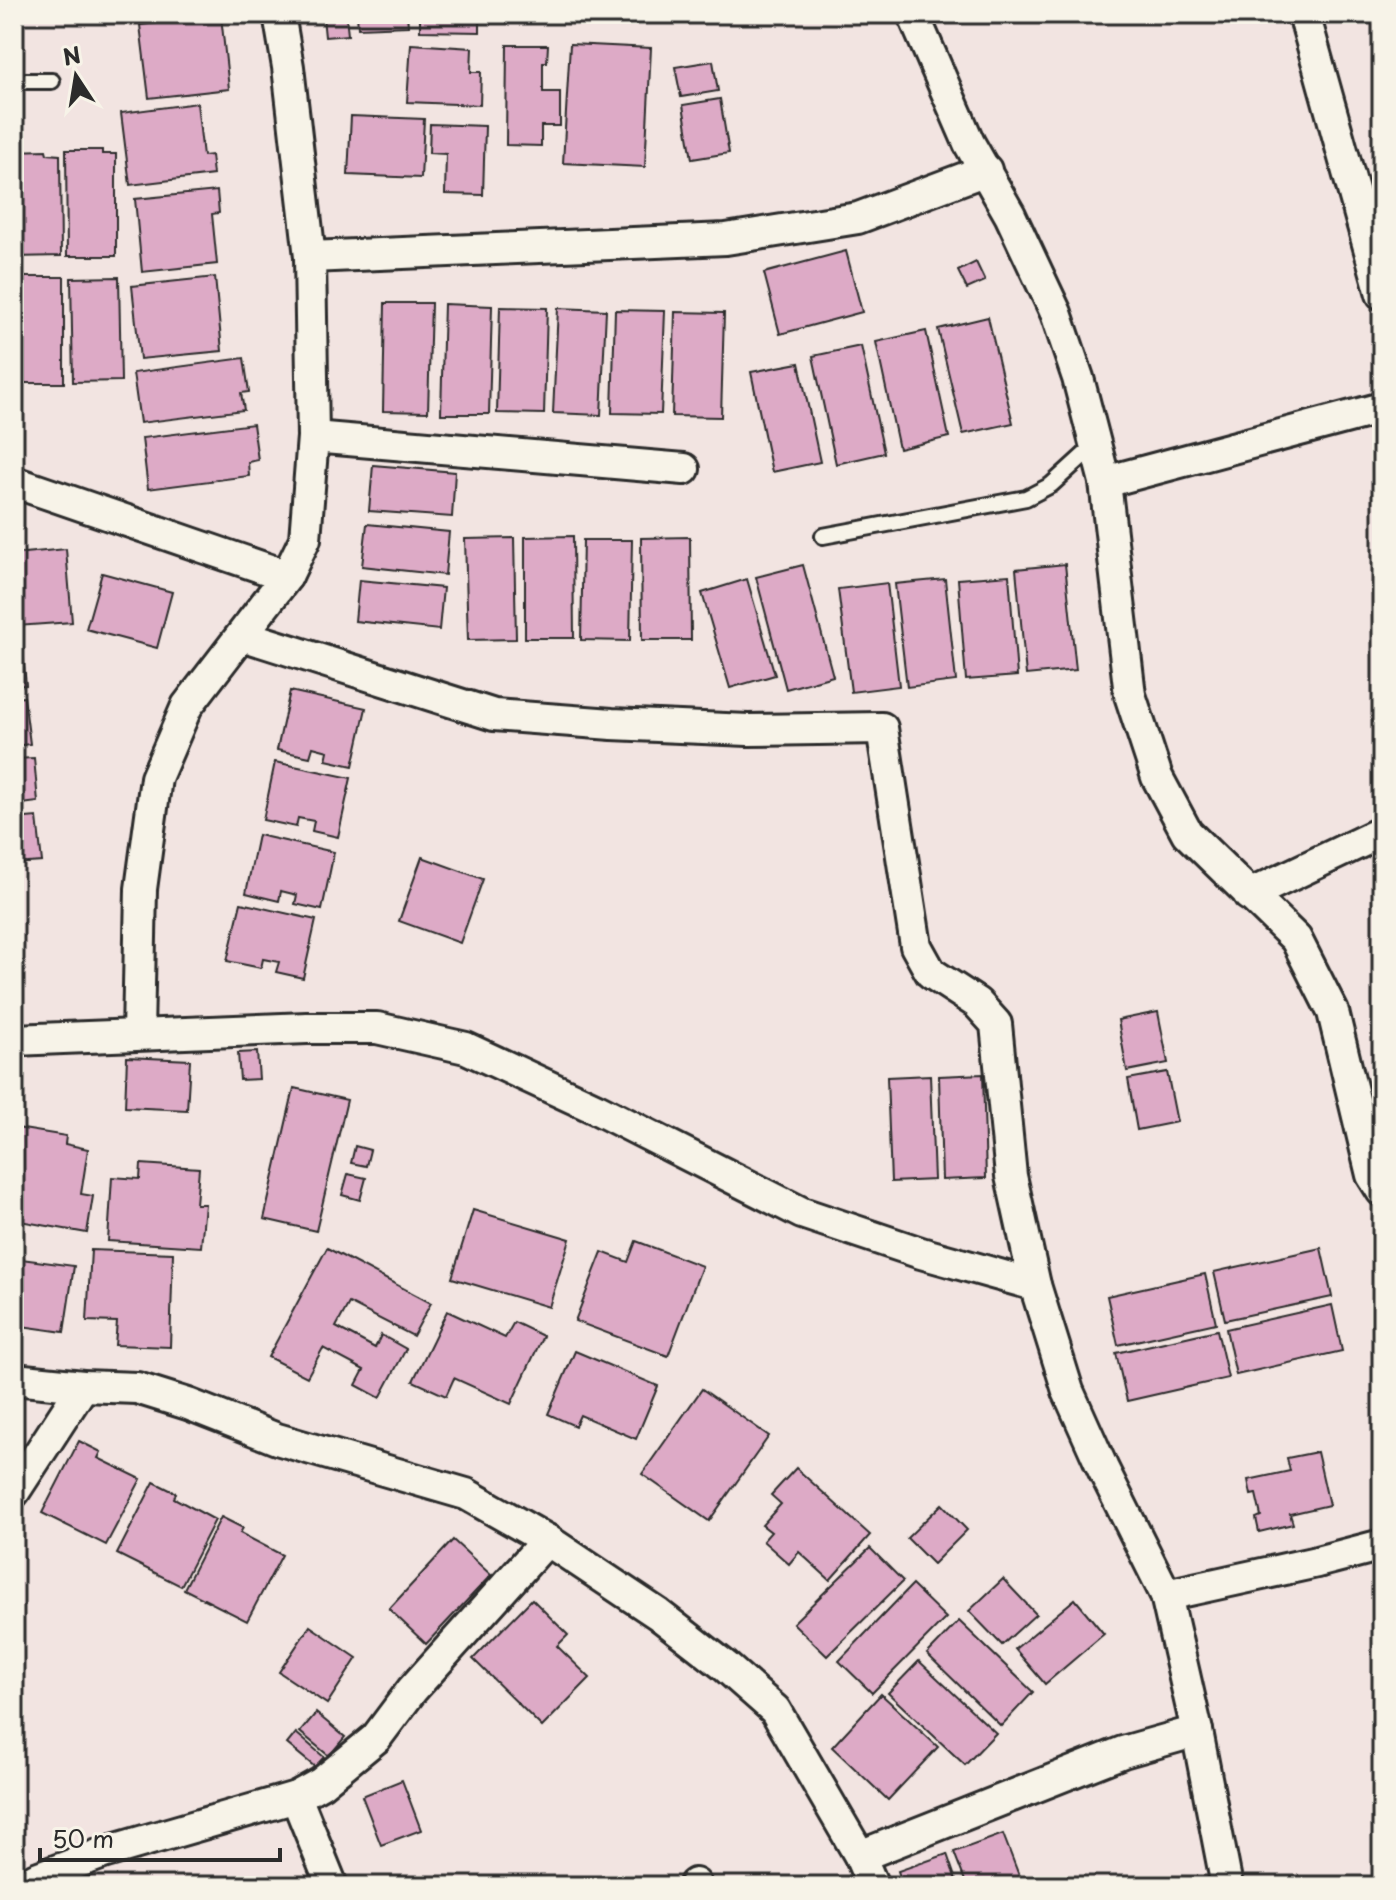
<svg xmlns="http://www.w3.org/2000/svg" width="1396" height="1900" font-family="'Playpen Sans',sans-serif">
<style>
.building{fill:#ddaac6;stroke:#2b2b2b;stroke-width:2}
.lines{fill:none;stroke-linecap:round;stroke-linejoin:round}
.lane-casing{stroke:#2b2b2b;stroke-width:20}
.street-casing{stroke:#2b2b2b;stroke-width:36}
.lane{stroke:#f7f3e8;stroke-width:14}
.street{stroke:#f7f3e8;stroke-width:30}
</style>
<rect width="100%" height="100%" fill="#f2e4e1"/>
<filter id="ink" filterUnits="userSpaceOnUse"><feTurbulence type="fractalNoise" baseFrequency=".0125" numOctaves="2"/><feDisplacementMap in="SourceGraphic" scale="16" xChannelSelector="R" yChannelSelector="G"/><feConvolveMatrix kernelMatrix="1 2 1 2 8 2 1 2 1" color-interpolation-filters="sRGB"/></filter>
<g filter="url(#ink)">
<!-- building -->
<g class="building">
<path d="M357 14H407L408 26 358 28Z"/>
<path d="M420 14H480V32L420 31Z"/>
<path d="M221 16 229 89 149 98 140 25Z"/>
<path d="M346 16 348 35 325 37 323 17Z"/>
<path d="M411 44 472 48 471 72H481L480 105 407 102Z"/>
<path d="M570 44 651 48 645 167 563 163Z"/>
<path d="M507 45H548L547 62H543V92H560V126H541V146L506 145Z"/>
<path d="M713 61 718 91 681 97 675 67Z"/>
<path d="M720 99 729 153 692 159 683 105Z"/>
<path d="M197 103 203 156 211 155 213 175 130 185 121 113Z"/>
<path d="M351 116 424 119 421 178 348 175Z"/>
<path d="M430 124 485 126 483 195 445 194 446 154 429 153Z"/>
<path d="M46 150 47 154 60 155 61 256 14 257V151Z"/>
<path d="M66 150H102V154H116V256H67Z"/>
<path d="M217 191 219 213 212 214 217 264 142 272 135 199Z"/>
<path d="M846 251 862 312 780 334 764 273Z"/>
<path d="M976 262 985 281 967 289 958 271Z"/>
<rect x="24" y="277" width="40" height="106"/>
<path d="M119 277 121 381 73 382 71 278Z"/>
<path d="M215 277 222 351 140 359 132 286Z"/>
<path d="M385 303H431L428 412 383 411Z"/>
<path d="M444 304 492 306 489 414H441Z"/>
<path d="M500 307 547 308 544 414 497 413Z"/>
<path d="M558 308 606 310 601 415 553 413Z"/>
<path d="M615 310 665 311 661 414 612 413Z"/>
<path d="M675 312 724 313 721 417 672 416Z"/>
<path d="M988 317 1013 423 963 434 938 329Z"/>
<path d="M926 331 949 437 899 449 876 342Z"/>
<path d="M861 346 884 453 836 464 813 356Z"/>
<path d="M244 358 249 392 241 393 244 410 140 423 133 373Z"/>
<path d="M799 363 820 462 772 472 751 372Z"/>
<path d="M253 424 258 460 248 462 249 476 148 489 142 438Z"/>
<path d="M373 465 455 472 452 517 369 511Z"/>
<path d="M367 524 449 532 445 575 362 566Z"/>
<path d="M573 536 574 638H525V537Z"/>
<path d="M690 537 691 640H642L641 538Z"/>
<path d="M514 538 516 639 468 640 465 539Z"/>
<path d="M583 540H632L630 641 581 640Z"/>
<path d="M66 549 72 622 17 626 14 554Z"/>
<path d="M1065 564 1076 670 1026 675 1016 569Z"/>
<path d="M803 565 833 676 786 689 756 577Z"/>
<path d="M102 573 172 592 157 648 86 629Z"/>
<path d="M1009 575 1017 676 966 680 958 579Z"/>
<path d="M747 579 775 675 730 688 702 593Z"/>
<path d="M945 579 956 681 907 687 895 584Z"/>
<path d="M359 580 443 588 439 630 355 621Z"/>
<path d="M887 583 899 686 851 692 838 589Z"/>
<path d="M21 638 26 685 14 686V639Z"/>
<path d="M290 691 366 708 353 766 326 760 328 751 313 747 310 757 277 750Z"/>
<path d="M24 697 30 744 14 746V698Z"/>
<path d="M34 758 38 802 14 805V759Z"/>
<path d="M275 762 351 778 338 837 312 831 314 821 298 818 296 827 263 820Z"/>
<path d="M37 817 42 862 14 864V819Z"/>
<path d="M258 835 334 852 322 910 295 904 297 895 281 891 279 901 246 893Z"/>
<path d="M422 857 483 879 460 943 399 921Z"/>
<path d="M241 903 316 920 303 978 276 972 279 962 263 959 261 968 227 961Z"/>
<path d="M1158 1012 1168 1063 1127 1071 1118 1020Z"/>
<path d="M257 1052 259 1079 240 1080 238 1053Z"/>
<path d="M127 1057 190 1060 187 1110 125 1107Z"/>
<path d="M1167 1072 1177 1122 1137 1130 1128 1079Z"/>
<path d="M983 1074 986 1178 942 1180 939 1076Z"/>
<path d="M930 1075 934 1180 891 1182 887 1077Z"/>
<path d="M294 1088 347 1100 316 1231 264 1219Z"/>
<path d="M17 1128 66 1136 65 1144 88 1149 81 1194 93 1196 87 1233 14 1220V1145Z"/>
<path d="M355 1146 370 1150 366 1166 351 1163Z"/>
<path d="M141 1164 199 1168 196 1204H205L201 1247 108 1241 112 1177 140 1179Z"/>
<path d="M348 1174 366 1178 360 1200 342 1195Z"/>
<path d="M473 1210 570 1239 549 1307 452 1278Z"/>
<path d="M636 1241 702 1266 668 1356 575 1321 602 1252 628 1262Z"/>
<path d="M327 1248 431 1303 413 1336 349 1303 336 1327 375 1348 381 1335 406 1349 380 1398 356 1385 364 1370 323 1348 307 1377 268 1357Z"/>
<path d="M1321 1248 1332 1297 1225 1320 1214 1272Z"/>
<path d="M91 1250 173 1253 170 1347 115 1345 117 1322 87 1321Z"/>
<path d="M14 1258 74 1266 64 1332 14 1325Z"/>
<path d="M1205 1274 1216 1323 1118 1345 1107 1296Z"/>
<path d="M1332 1305 1342 1351 1236 1375 1226 1329Z"/>
<path d="M447 1311 505 1338 514 1322 543 1336 511 1404 454 1378 446 1396 413 1381Z"/>
<path d="M1217 1330 1228 1378 1127 1401 1116 1353Z"/>
<path d="M575 1351 658 1386 636 1439 580 1415 575 1426 548 1414Z"/>
<path d="M702 1389 769 1436 709 1521 642 1474Z"/>
<path d="M79 1441 101 1452 98 1458 141 1479 106 1545 42 1513Z"/>
<path d="M1317 1452 1329 1505 1290 1514 1293 1524 1259 1532 1256 1518 1261 1516 1256 1494 1251 1495 1248 1480 1290 1471 1287 1458Z"/>
<path d="M796 1468 870 1535 830 1580 799 1552 789 1564 763 1541 771 1532 762 1525 781 1504 771 1495Z"/>
<path d="M154 1482 176 1493 174 1498 215 1520 181 1586 117 1554Z"/>
<path d="M942 1504 967 1530 933 1564 907 1538Z"/>
<path d="M221 1517 243 1528 240 1533 282 1555 247 1621 184 1589Z"/>
<path d="M453 1540 491 1575 426 1644 389 1609Z"/>
<path d="M870 1548 903 1581 827 1656 793 1623Z"/>
<path d="M1003 1579 1036 1614 1002 1645 969 1611Z"/>
<path d="M912 1585 946 1618 872 1693 839 1661Z"/>
<path d="M532 1599 568 1635 557 1646 590 1678 542 1727 473 1659Z"/>
<path d="M1075 1599 1104 1634 1045 1684 1015 1649Z"/>
<path d="M959 1621 1033 1692 1001 1726 927 1654Z"/>
<path d="M310 1626 357 1658 327 1704 279 1672Z"/>
<path d="M919 1661 996 1733 965 1765 888 1693Z"/>
<path d="M881 1694 938 1747 888 1800 832 1747Z"/>
<path d="M316 1713 345 1737 329 1756 300 1732Z"/>
<path d="M296 1733 324 1757 315 1767 287 1744Z"/>
<path d="M402 1780 421 1830 381 1845 362 1796Z"/>
<path d="M1003 1834 1023 1886H967L954 1852Z"/>
<path d="M947 1854 958 1886H903L898 1871Z"/>
</g>
<g class="lines">
<!-- lane casing -->
<g class="lane-casing">
<g id="lane">
<path d="M14 81H52"/>
<path d="M823 536 1026 498 1051 485 1096 444"/>
</g>
</g>
<!-- street casing -->
<g class="street-casing">
<g id="street">
<path d="M913 14 969 143 1010 215 1056 313 1078 378 1105 482 1130 695 1157 777 1187 833 1296 939 1333 1012 1372 1175 1382 1191"/>
<path d="M1304 14 1382 294"/>
<path d="M310 257 726 239 858 218 986 170"/>
<path d="M313 437 684 469"/>
<path d="M14 482 287 576"/>
<path d="M1105 482 1382 408"/>
<path d="M242 635 494 715 612 724 748 730 882 728 916 946 931 973 977 1003 996 1024 1011 1176 1035 1285 1068 1391 1103 1469 1166 1595 1197 1731 1227 1886"/>
<path d="M1249 895 1382 832"/>
<path d="M138 1034 141 889 156 778 187 706 287 576 305 539 313 437 310 257 288 67 279 14"/>
<path d="M14 1040 307 1028H377L466 1048 597 1109 802 1213 921 1253 1035 1285"/>
<path d="M14 1379 83 1386 137 1388 188 1404 277 1439 466 1494 547 1540 658 1614 725 1666 775 1710 860 1856 873 1886"/>
<path d="M14 1492 83 1386"/>
<path d="M1166 1595 1317 1562 1382 1545"/>
<path d="M296 1797 332 1886"/>
<path d="M860 1856 1123 1752 1197 1731"/>
<path d="M695 1884 696 1886"/>
<path d="M23 1886 36 1878 106 1852 296 1797 321 1783 376 1738 412 1690 547 1540"/>
</g>
</g>
<!-- lane -->
<use href="#lane" class="lane"/>
<!-- street -->
<use href="#street" class="street"/>
</g>
</g>
<!-- margin -->
<rect width="1396" height="1900" fill="none" stroke="#f7f3e8" stroke-width="48"/>
<rect x="24" y="24" width="1348" height="1852" fill="none" stroke="#2b2b2b" stroke-width="3" filter="url(#ink)"/>
<!-- north arrow -->
<g transform="translate(76 76) rotate(348)" stroke="#f7f3e8" stroke-width="6" paint-order="stroke">
<path d="M0-6L14 30L0 20L-14 30Z" fill="#2b2b2b"/>
<text y="-12" font-size="22" font-weight="bold" text-anchor="middle" fill="#2b2b2b">N</text>
</g>
<!-- scale -->
<path d="M40 1848v12h240v-12" fill="none" stroke="#2b2b2b" stroke-width="4"/>
<text x="52" y="1848" font-size="24" fill="#2b2b2b" stroke="#f7f3e8" stroke-width="6" paint-order="stroke">50 m</text>
</svg>
